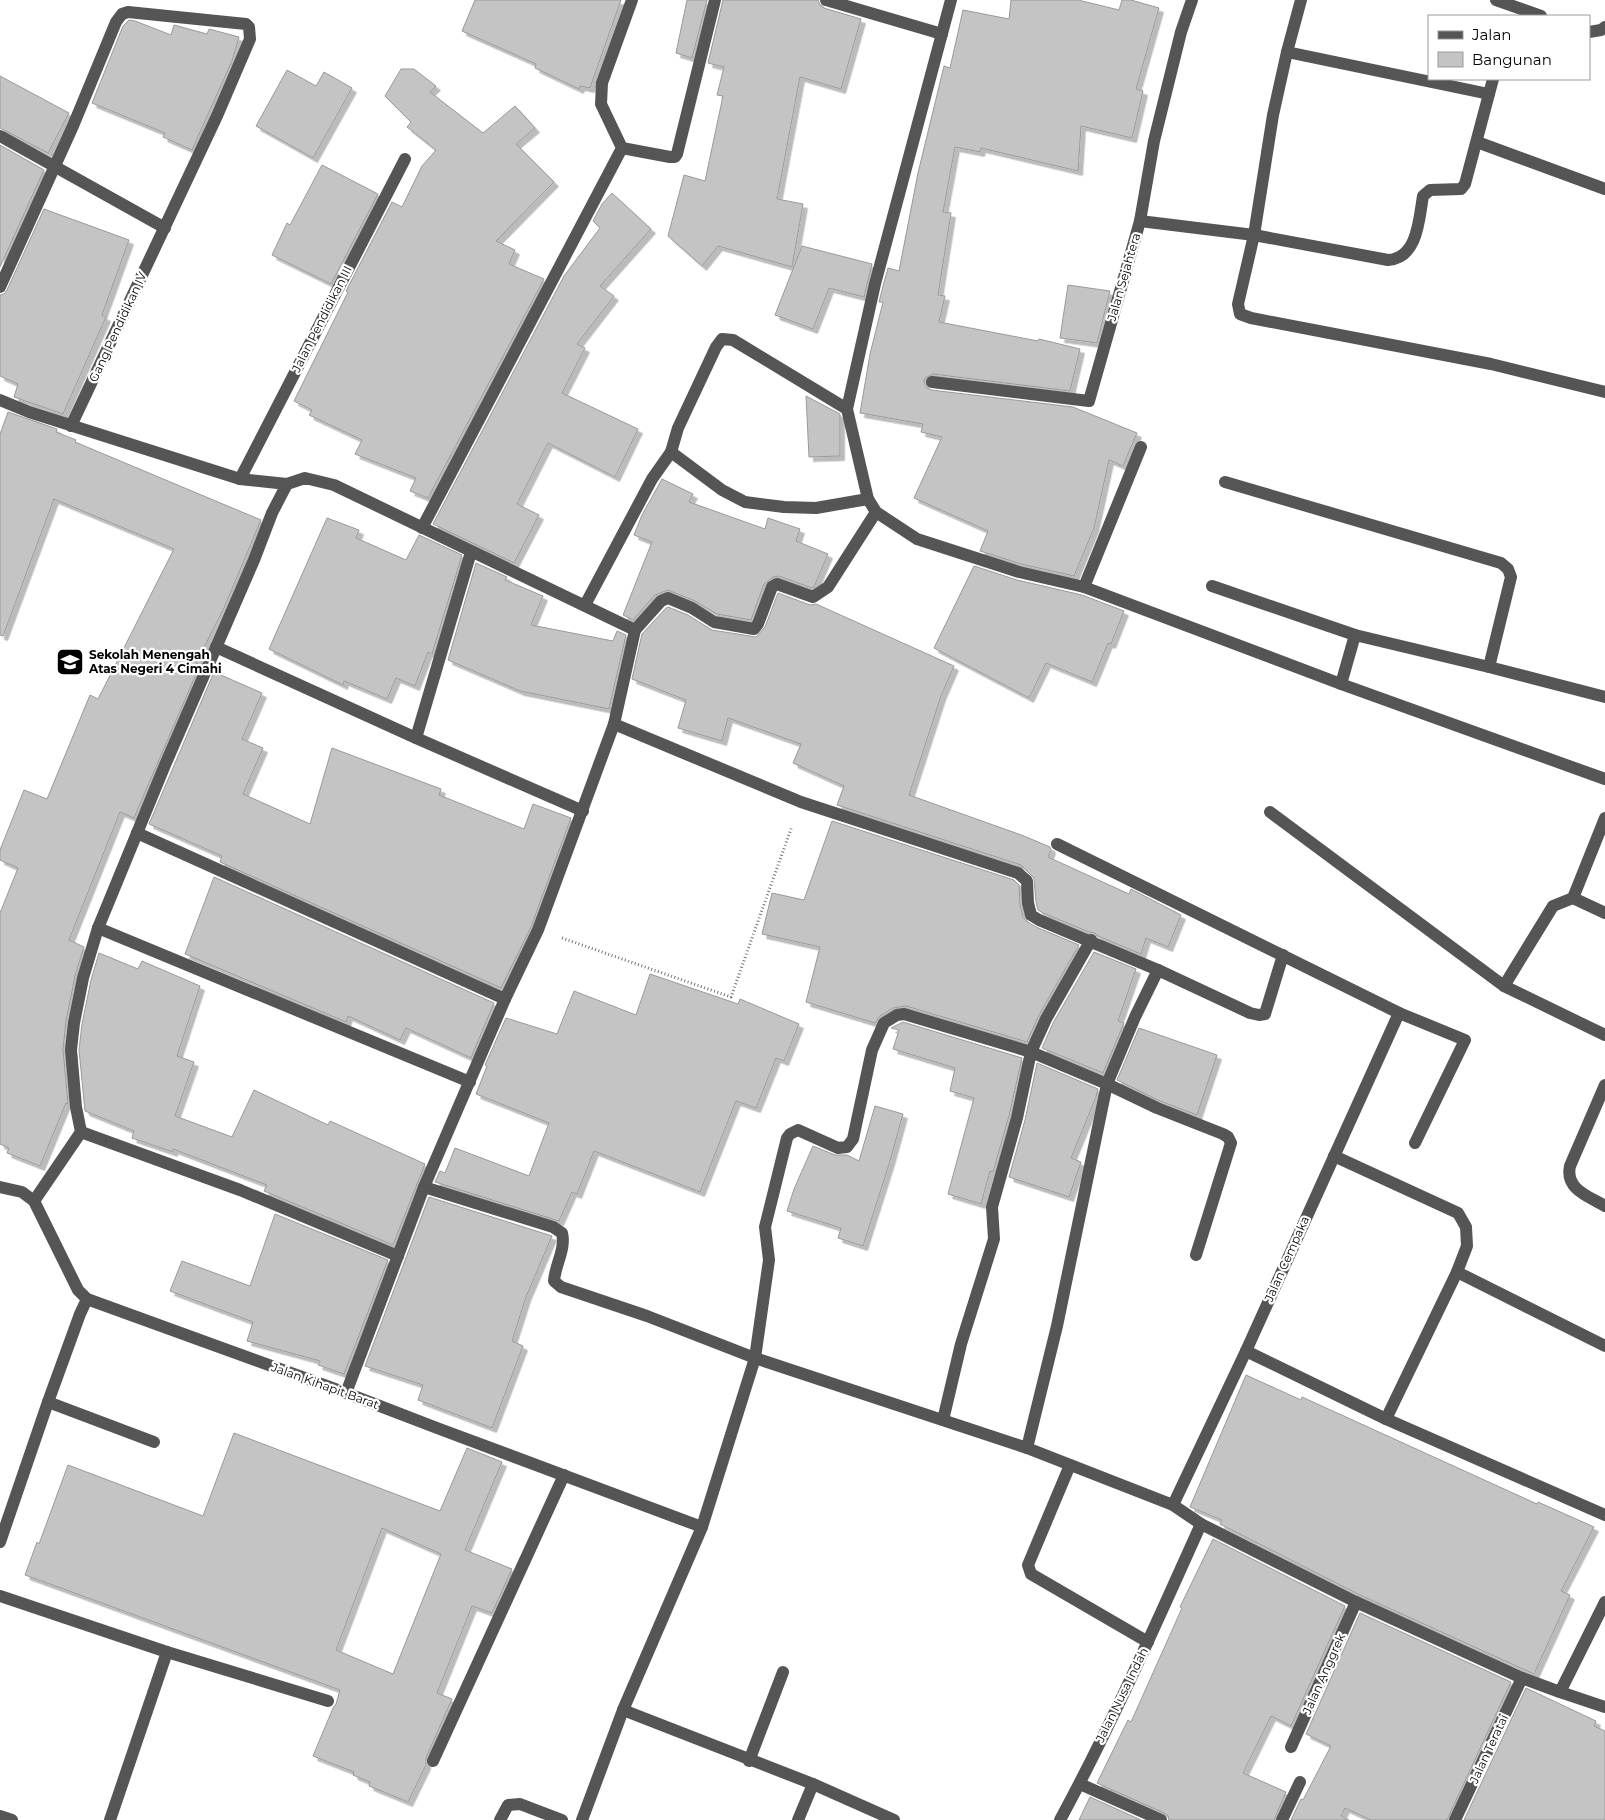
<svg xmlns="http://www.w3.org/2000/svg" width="1605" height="1820" font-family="Montserrat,sans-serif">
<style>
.building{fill:#c4c4c4;stroke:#999;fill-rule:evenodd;filter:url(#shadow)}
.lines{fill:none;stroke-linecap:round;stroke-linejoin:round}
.path{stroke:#777;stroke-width:3;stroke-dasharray:1 2.5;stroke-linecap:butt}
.minor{stroke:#555;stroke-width:12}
.labels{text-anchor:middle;stroke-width:4.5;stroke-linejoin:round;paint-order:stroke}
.street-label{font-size:12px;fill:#000;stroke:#fff}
.poi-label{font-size:12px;font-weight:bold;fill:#000;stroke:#fff;text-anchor:start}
</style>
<defs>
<filter id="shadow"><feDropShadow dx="4.5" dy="4.5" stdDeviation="0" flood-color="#0004"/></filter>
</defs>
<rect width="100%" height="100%" fill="#fff"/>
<!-- building -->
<g class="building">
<path d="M475 0H621L590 88 580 86 579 89 535 68 536 64 462 31Z"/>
<path d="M687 0H707L692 58 676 53Z"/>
<path d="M723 0H818L820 5 824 8 861 19 841 89 800 77 777 199 803 204 792 267 718 246 702 266 668 236 684 175 705 181 723 96 717 95 724 67 708 63Z"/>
<path d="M1011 0H1078L1119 10 1122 0H1131L1159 8 1136 89 1143 91 1132 138 1081 126 1078 171 981 148 980 152 955 147 943 212 951 213 938 295 945 296 939 322 1038 341 1039 339 1080 349 1070 391 933 374 925 378 924 382 927 388 931 390 1073 407 1137 433 1123 466 1109 460 1094 528 1074 576 1021 564 980 551 988 531 914 498 942 437 921 432 923 424 860 413 870 354 883 302H879L883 286 888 268 899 271 918 173 944 66 950 68 963 10 1009 19Z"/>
<path d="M129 20 135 21 171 35 174 25 207 34 209 29 239 37 232 61 192 150 163 137 165 133 92 103 123 26Z"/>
<path d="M401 69H414L436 86 430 92 483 133 515 106 535 128 516 144 554 182 496 241 515 250 509 264 544 279 428 498 410 491 416 478 355 454 362 440 309 415 312 410 294 401 348 292 346 291 392 202 402 207 422 166 436 150 407 127 411 122 385 96Z"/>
<path d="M287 70 316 86 324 72 352 88 313 158 256 126Z"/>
<path d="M0 76 69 113 48 153 0 128Z"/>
<path d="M0 145 44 170 0 267Z"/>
<path d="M322 165 378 194 331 284 272 255 287 223 290 225Z"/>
<path d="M612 193 651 229 600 286 614 296 577 344 585 348 562 393 638 429 615 477 548 443 517 504 539 515 514 563 433 524 564 276 600 228 593 221 602 204Z"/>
<path d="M44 209 129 240 102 315 106 317 63 414 14 397 18 384 0 376V295L4 294 7 290Z"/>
<path d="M802 246 872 264 864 297 829 288 813 329 775 315Z"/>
<path d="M1068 285 1110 291 1097 343 1060 338Z"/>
<path d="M806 396 840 414V456L809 457Z"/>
<path d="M8 412 57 429 56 432 76 440 75 442 261 520 224 608 196 663 200 665 134 818 120 812 69 940 84 947 75 976 66 1021 63 1049 68 1104 66 1103 40 1166 7 1153 9 1148 0 1144V913L18 868 0 860V850L24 790 47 799 90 695 98 699 174 549 54 499 3 636 0 635V434Z"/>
<path d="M662 479 693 494 689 502 765 529 768 518 800 529 796 541 828 554 814 587 812 588 779 576 773 577 764 584 751 620 717 614 695 601 668 590 655 595 633 620 623 615 652 542 634 535 642 515Z"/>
<path d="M327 518 359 530 356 538 406 560 419 535 462 555 432 654 428 652 415 686 396 678 387 699 344 681 343 685 269 649Z"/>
<path d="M476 563 507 577 505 580 543 596 531 625 613 641 617 631 626 635 609 709 520 691 448 660Z"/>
<path d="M974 566 1017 580 1082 595 1124 611 1111 644 1108 643 1092 682 1046 663 1029 698 934 648Z"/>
<path d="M778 593 810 605 816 604 954 666 941 696 909 795 1024 836 1050 847 1051 850 1048 857 1129 894 1131 889 1181 915 1168 947 1146 938 1141 954 1098 936 1095 933 1089 932 1043 913 1038 910 1036 902 1034 878 1021 865 837 805 844 786 793 763 801 744 728 718 722 741 678 728 686 700 632 679 642 634 666 608 668 607 688 615 712 630 756 637 765 627Z"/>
<path d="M214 672 262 693 242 739 263 748 243 794 310 824 332 748 441 789 439 795 524 829 533 804 571 818 531 927 501 988 220 862 222 856 149 824Z"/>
<path d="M832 821 1014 880 1019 885 1020 905 1023 917 1026 921 1036 927 1079 945 1039 1015 1027 1042 906 1006 893 1008 880 1016 875 1023 806 1002 820 947 762 934 772 893 804 900Z"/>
<path d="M214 877 494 1003 471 1058 406 1028 400 1040 348 1016 346 1022 185 954Z"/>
<path d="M1094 952 1136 969 1118 1021 1124 1023 1103 1073 1042 1048 1053 1023Z"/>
<path d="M99 953 138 969 142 961 200 986 177 1056 194 1062 175 1116 232 1137 254 1090 328 1125 330 1121 425 1164 393 1245 264 1191 267 1185 173 1149V1152L132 1138 134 1131 85 1111 79 1050 82 1024 91 980Z"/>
<path d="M650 974 738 1004 740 999 799 1024 784 1061 776 1058 756 1108 736 1101 700 1192 594 1151 577 1194 572 1192 559 1221 435 1182 440 1171 445 1173 455 1148 529 1176 549 1123 476 1094 487 1066 485 1065 506 1018 557 1034 574 991 636 1015Z"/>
<path d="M903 1022 1022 1058 1009 1116 993 1172 990 1171 981 1204 948 1194 974 1098 950 1091 955 1068 893 1049 899 1030 891 1028Z"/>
<path d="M1139 1028 1217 1055 1197 1115 1160 1101 1117 1080Z"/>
<path d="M1037 1063 1098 1089 1096 1097 1071 1158 1081 1162 1069 1197 1009 1177 1025 1120Z"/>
<path d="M875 1106 903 1114 890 1161 863 1246 838 1238 841 1228 787 1211 794 1189 813 1146 835 1155H847L859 1161Z"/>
<path d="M429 1197 552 1236 526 1297 512 1341 523 1346 492 1428 418 1400 423 1385 365 1366Z"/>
<path d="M275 1214 388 1260 344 1374 318 1365 320 1361 247 1341 253 1322 170 1291 182 1261 250 1286Z"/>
<path d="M1246 1375 1301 1400 1302 1397 1537 1504 1538 1502 1594 1527 1561 1591 1570 1595 1534 1674 1360 1595 1220 1524 1222 1520 1190 1507Z"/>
<path d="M234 1433 440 1511 467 1448 502 1462 465 1550 512 1569 492 1613 472 1606 437 1693 452 1699 426 1758V1765L408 1802 369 1786 370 1782 353 1775 354 1772 313 1756 333 1708 336 1704 340 1690 25 1575 37 1542 39 1544 68 1465 203 1516ZM382 1528 441 1554 393 1674 336 1650Z"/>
<path d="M1213 1539 1345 1606 1291 1726 1271 1716 1243 1773 1286 1792 1274 1820H1169L1168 1816 1164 1813 1097 1783 1128 1720 1131 1722 1182 1608 1180 1607Z"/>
<path d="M1360 1613 1511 1682 1447 1820H1371L1345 1808 1341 1816 1349 1820H1291L1301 1799 1303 1800 1331 1746 1306 1734Z"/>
<path d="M1526 1688 1596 1721 1594 1726 1605 1731V1820H1464Z"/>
<path d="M1090 1797 1141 1820H1079Z"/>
</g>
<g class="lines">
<!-- path -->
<path class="path" d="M562 938 731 997 792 826"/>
<!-- minor -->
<g class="minor">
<path d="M826 0 942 34"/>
<path d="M951 0 875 284 847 409 868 499 876 512 917 539 1019 572 1084 587"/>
<path d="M1301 0 1287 52 1489 94 1493 79"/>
<path d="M1496 0 1541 16"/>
<path d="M1589 32 1601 30 1605 27"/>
<path d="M1287 52 1273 115 1254 235 1238 304 1240 314 1251 318 1491 364 1605 392"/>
<path d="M0 136 165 228"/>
<path d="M1477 142 1605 189"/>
<path d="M622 148 670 157H675L677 154 715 0"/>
<path d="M1140 221 1254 235 1388 260C1418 258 1419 219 1423 196L1430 190 1461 189 1465 184 1489 94"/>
<path d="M0 287 73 126 116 22 122 14 128 12 246 24 249 27 250 39 217 116 71 426"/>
<path d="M932 382 1089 401 1140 221 1154 141 1181 32 1192 0"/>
<path d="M0 400 29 412 240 479 287 484"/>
<path d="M1141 447 1084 587 1341 684 1605 779"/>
<path d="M671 452 678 428 716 347 722 339 733 340 847 409"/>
<path d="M240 479 405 159"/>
<path d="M1225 482 1501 563 1508 569 1511 577 1489 667 1605 697"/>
<path d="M422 528 622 148 601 104 602 83 632 0"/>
<path d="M1212 586 1355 635 1489 667"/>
<path d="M585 605 652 479 671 452 722 490 745 502 784 507 816 508 868 499"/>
<path d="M216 647 416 738 583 811"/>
<path d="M1341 684 1355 635"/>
<path d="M614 724 801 802 1018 873 1027 881 1028 903 1031 915 1039 920 1158 970 1250 1013 1259 1015 1265 1014 1283 955"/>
<path d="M416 738 471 552"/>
<path d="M1270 812 1504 986 1605 1035"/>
<path d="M137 833 505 999"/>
<path d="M1057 844 1399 1013 1465 1040 1415 1143"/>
<path d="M1573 898 1605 818"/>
<path d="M1573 898 1605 913"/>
<path d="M98 928 470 1082"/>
<path d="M1504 986 1553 906 1573 898"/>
<path d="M1605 1085 1570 1166C1565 1189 1588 1196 1605 1206"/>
<path d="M81 1132 240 1190 398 1256"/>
<path d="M1334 1156 1458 1213 1466 1227 1467 1246 1457 1272 1386 1419"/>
<path d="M0 1187 22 1192 34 1201 78 1290 87 1299 346 1393 437 1428 702 1527"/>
<path d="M424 1187 553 1227 562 1233C566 1249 555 1265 554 1281L561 1287 647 1316 755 1358 1027 1448 1173 1505 1201 1524 1356 1602 1522 1678 1560 1692 1605 1707"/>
<path d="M34 1201 81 1132 76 1107 71 1050 74 1023 83 978 98 928 165 765 254 560 272 513 287 484 305 478 334 485 635 630"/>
<path d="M1457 1272 1605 1346"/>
<path d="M1246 1351 1386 1419 1605 1515"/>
<path d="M346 1393 424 1187 505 999 538 930 614 724 635 630 661 601 668 598 692 608 714 622 754 629 758 624 772 587 777 584 813 597 828 587 876 512"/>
<path d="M48 1402 154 1442"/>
<path d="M943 1420 961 1344 994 1239 992 1207 1017 1118 1031 1052 1046 1019 1091 940"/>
<path d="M1027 1448 1057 1326 1107 1084 1135 1017 1158 970"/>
<path d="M1070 1465 1028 1565 1031 1574 1148 1642"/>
<path d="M1173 1505 1246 1351 1399 1013"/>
<path d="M0 1542 48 1402 80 1314 87 1299"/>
<path d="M0 1596 167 1652 110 1820"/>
<path d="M167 1652 328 1701"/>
<path d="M1560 1692 1605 1602"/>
<path d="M623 1710 813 1784"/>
<path d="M1291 1747 1356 1602"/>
<path d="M433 1761 564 1475"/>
<path d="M749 1761 783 1672"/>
<path d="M1080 1784 1161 1820"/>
<path d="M0 1816 12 1820"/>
<path d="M500 1820 508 1805 520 1804 562 1820"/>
<path d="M582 1820 623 1710 702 1527 755 1358 769 1260 765 1227 787 1138 790 1134 798 1130 838 1148 847 1147 853 1139 872 1050 884 1023 897 1015 904 1014 1031 1052 1107 1084 1157 1108 1223 1134 1228 1137 1231 1143 1196 1255"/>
<path d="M798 1820 813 1784 894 1820"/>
<path d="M1060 1820C1112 1724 1156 1624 1201 1524"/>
<path d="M1282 1820 1300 1782"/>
<path d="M1455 1820 1522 1678"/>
</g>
</g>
<!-- icons -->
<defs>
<g id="school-square" transform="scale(1.4375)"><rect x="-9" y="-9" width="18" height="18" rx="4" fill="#000" stroke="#fff"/><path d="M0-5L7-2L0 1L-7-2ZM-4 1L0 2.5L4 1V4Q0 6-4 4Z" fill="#fff"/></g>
</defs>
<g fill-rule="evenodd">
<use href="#school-square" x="70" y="662"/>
</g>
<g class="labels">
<!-- street labels -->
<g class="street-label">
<text transform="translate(1124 277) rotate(-74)" y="4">Jalan Sejahtera</text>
<text transform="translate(322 319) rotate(-63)" y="4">Jalan Pendidikan III</text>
<text transform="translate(118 327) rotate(-65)" y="4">Gang Pendidikan IV</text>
<text transform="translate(1287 1259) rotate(-66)" y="4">Jalan Cempaka</text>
<text transform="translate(325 1386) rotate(20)" y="4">Jalan Kihapit Barat</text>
<text transform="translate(1324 1674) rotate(-66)" y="4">Jalan Anggrek</text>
<text transform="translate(1122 1695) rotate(-64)" y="4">Jalan Nusa Indah</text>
<text transform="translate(1489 1749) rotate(-65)" y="4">Jalan Teratai</text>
</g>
<!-- poi labels -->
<g class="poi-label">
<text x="89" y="659">Sekolah Menengah<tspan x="89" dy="14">Atas Negeri 4 Cimahi</tspan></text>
</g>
</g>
<!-- legend -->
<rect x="1428" y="15" width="162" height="65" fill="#ffffff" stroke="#999999"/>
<rect x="1438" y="31" width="25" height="8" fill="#555555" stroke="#999999"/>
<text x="1472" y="40" font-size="15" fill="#000000">Jalan</text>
<rect x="1438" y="52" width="25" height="15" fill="#c4c4c4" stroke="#999999"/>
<text x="1472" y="65" font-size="15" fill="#000000">Bangunan</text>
</svg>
